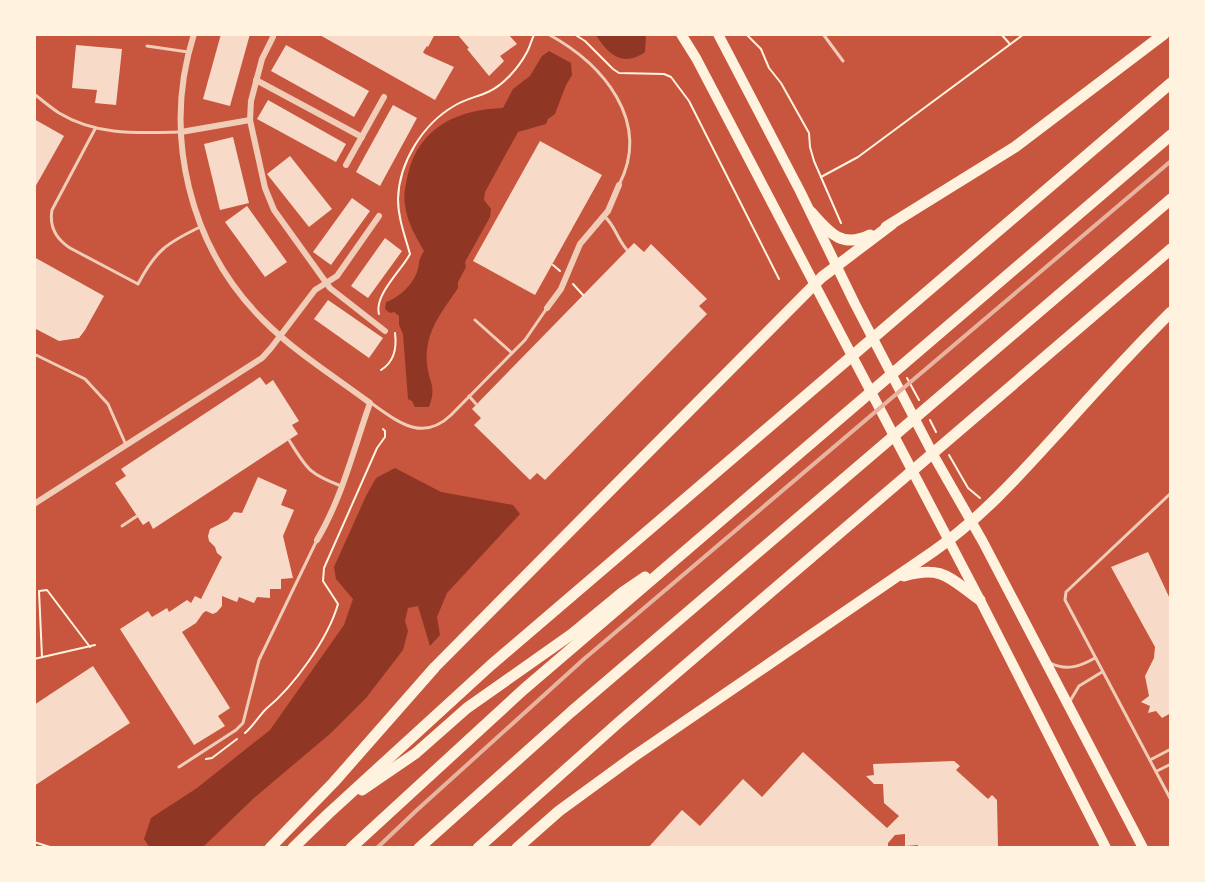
<svg xmlns="http://www.w3.org/2000/svg" width="1205" height="882" font-family="Barlow,sans-serif">
<style>
.water{fill:#8f3625}
.building{fill:#f7dbc8}
.lines{fill:none;stroke-linecap:round;stroke-linejoin:round}
.path{stroke:#fff3e0;stroke-width:2}
.service{stroke:#f1ccb7;stroke-width:3}
.minor{stroke:#f1ccb7;stroke-width:6}
.primary{stroke:#fff3e0;stroke-width:10}
.motorway{stroke:#fff3e0;stroke-width:11}
.rail{stroke:#e9b49f;stroke-width:4}
</style>
<rect width="100%" height="100%" fill="#c8553d"/>
<!-- water -->
<g class="water">
<path d="M595 34H646L645 52C622 68 608 54 595 34Z"/>
<path d="M549 51 571 63 572 75 566 85 555 114 548 119 546 124 518 132 485 192 484 200 491 209 490 217 465 262 466 267 458 282V288C442 312 424 332 427 364 429 384 437 385 429 407H415L412 401 408 399 403 334 399 325V316L394 312 390 313 385 309 386 302C399 298 414 284 418 269 420 260 418 261 424 251 416 237 407 222 405 205 403 195 406 183 408 174 419 127 459 109 503 108L513 89 530 76 542 56Z"/>
<path d="M395 468 441 492 513 505 520 514 447 593 437 617 440 635 430 646 418 606 408 608 405 621 408 631 403 650 366 698 331 733 254 798 202 848H150L144 839 151 818 197 788 270 730 344 625 353 599 336 579 334 567 366 496 376 478Z"/>
</g>
<!-- building -->
<g class="building">
<path d="M221 34H250L230 106 203 99Z"/>
<path d="M318 34H435L428 47 427 46 423 52 425 54 454 67 435 100Z"/>
<path d="M457 34H508L517 44 500 56 504 61 489 76 467 49 469 48Z"/>
<path d="M76 45 122 49 116 105 95 103 97 90 72 88Z"/>
<path d="M286 45 369 91 354 117 271 71Z"/>
<path d="M268 100 346 144 336 162 257 119Z"/>
<path d="M393 105 417 118 380 186 356 172Z"/>
<path d="M34 119 64 136 34 189Z"/>
<path d="M233 137 249 203 220 210 204 144Z"/>
<path d="M540 141 602 175 535 295 473 261Z"/>
<path d="M290 156 332 209 309 227 267 174Z"/>
<path d="M352 198 370 211 331 265 313 252Z"/>
<path d="M247 206 287 262 265 277 225 222Z"/>
<path d="M385 238 402 251 368 298 351 286Z"/>
<path d="M634 243 644 252 651 244 707 299 699 306 707 314 545 480 537 473 530 480 474 425 481 418 472 409Z"/>
<path d="M34 257 104 296 85 330 79 338 59 341 34 328Z"/>
<path d="M328 300 383 338 369 358 314 319Z"/>
<path d="M260 377 266 385 273 380 299 421 292 425 298 434 153 529 149 521 143 525 115 483 126 476 121 469Z"/>
<path d="M258 477 287 490 281 505 294 510 283 536 293 578 281 579V589H270V598L257 597 254 603 239 597 237 602 222 596V606L217 612 213 614 206 611 203 613 196 623 182 632 230 708 218 716 225 726 194 745 120 629 148 611 152 617 167 608 169 612 187 600 191 603 195 596 201 599 222 557 217 553 215 547 209 541 208 536 210 529 228 520 234 512 242 513Z"/>
<path d="M1148 552 1171 601V713L1162 718 1156 711 1148 713 1150 706 1141 702 1149 696 1145 676 1154 658 1155 647 1111 567Z"/>
<path d="M93 666 130 723 34 786V705Z"/>
<path d="M803 752 887 828 899 816 884 803 883 784H874L866 776 874 775 873 764 954 761 960 766 956 770 988 799 992 795 997 800 998 848H918V845L905 846V834L895 835 888 843V848H648L682 810 700 826 743 779 762 797Z"/>
</g>
<g class="lines">
<!-- path -->
<g class="path">
<path d="M574 34 585 41 613 69 619 73 664 74 671 77 689 101 779 279"/>
<path d="M746 34 761 49 769 68 781 83 809 133 810 147 814 161 841 223"/>
<path d="M1001 34 1009 43"/>
<path d="M821 177 858 157 1024 34"/>
<path d="M553 265 560 271"/>
<path d="M573 284 583 295"/>
<path d="M379 314C374 295 401 271 410 254 405 236 398 218 398 199 399 162 423 124 454 106 465 99 477 97 488 92 504 85 519 67 527 52 530 47 531 41 534 35"/>
<path d="M381 370C394 362 397 348 395 333"/>
<path d="M907 378 919 400"/>
<path d="M930 420 936 432"/>
<path d="M949 455 968 488 980 498"/>
<path d="M42 657 39 591 47 590 90 647"/>
<path d="M34 659 95 645"/>
<path d="M245 733C253 726 259 716 266 709 294 686 328 639 338 604L323 581 324 568 377 448 385 437V431L383 429"/>
<path d="M206 759 212 758 237 739"/>
<path d="M34 842 53 848"/>
</g>
<!-- service -->
<g class="service">
<path d="M548 34C603 64 652 121 619 185"/>
<path d="M823 34 843 61"/>
<path d="M147 46 188 52"/>
<path d="M34 94C42 100 50 107 59 113 97 136 138 133 181 132"/>
<path d="M95 129 52 210C49 227 56 239 70 248L138 284C156 250 167 243 200 227"/>
<path d="M604 216C615 225 617 239 627 250"/>
<path d="M475 320 512 353"/>
<path d="M34 354 85 379 108 404 126 445"/>
<path d="M469 396 476 404"/>
<path d="M371 403C397 421 422 443 451 415L525 340 547 308"/>
<path d="M289 440C307 469 308 473 341 486"/>
<path d="M1171 493 1066 592 1065 600 1171 800"/>
<path d="M122 526 137 516"/>
<path d="M1050 663C1066 671 1079 667 1095 658"/>
<path d="M1070 701 1079 686 1102 672"/>
<path d="M1150 760 1171 749"/>
<path d="M179 767 236 730 243 723 259 660 317 540"/>
<path d="M1157 771 1171 764"/>
</g>
<!-- minor -->
<g class="minor">
<path d="M194 34C162 134 189 247 264 321 295 352 335 377 370 403 354 448 342 498 317 540"/>
<path d="M273 37 262 59 251 101 250 120 265 188 274 210 330 288 385 331"/>
<path d="M256 80 362 137"/>
<path d="M181 132 250 120"/>
<path d="M346 165 384 97"/>
<path d="M547 308 561 289 580 244 608 211 619 185"/>
<path d="M34 504 262 358 271 348 315 290 337 276 379 216"/>
</g>
<!-- primary -->
<g class="primary">
<path d="M681 34 696 58 980 600 1106 848"/>
<path d="M718 34 800 191 855 304 935 458 983 542 1143 848"/>
</g>
<!-- motorway -->
<g class="motorway">
<path d="M811 212C829 232 841 249 870 235"/>
<path d="M886 227 1015 147 1164 34"/>
<path d="M904 576C943 565 949 578 980 600"/>
<path d="M362 790 416 753 467 708 572 634 623 592 645 577"/>
<path d="M270 848 334 782 435 667 822 277 892 224"/>
<path d="M293 848 328 814 491 665 1171 83"/>
<path d="M351 848 523 690 1171 135"/>
<path d="M419 848 571 712 1171 199"/>
<path d="M478 848 618 723 1171 249"/>
<path d="M517 848 559 811 633 757 934 551C985 515 1024 470 1066 424 1100 386 1135 348 1171 312"/>
</g>
<!-- rail -->
<path class="rail" d="M377 848 417 810 584 659 1171 161"/>
</g>
<!-- border -->
<rect width="1205" height="882" fill="none" stroke="#fff3e0" stroke-width="72"/>
</svg>
